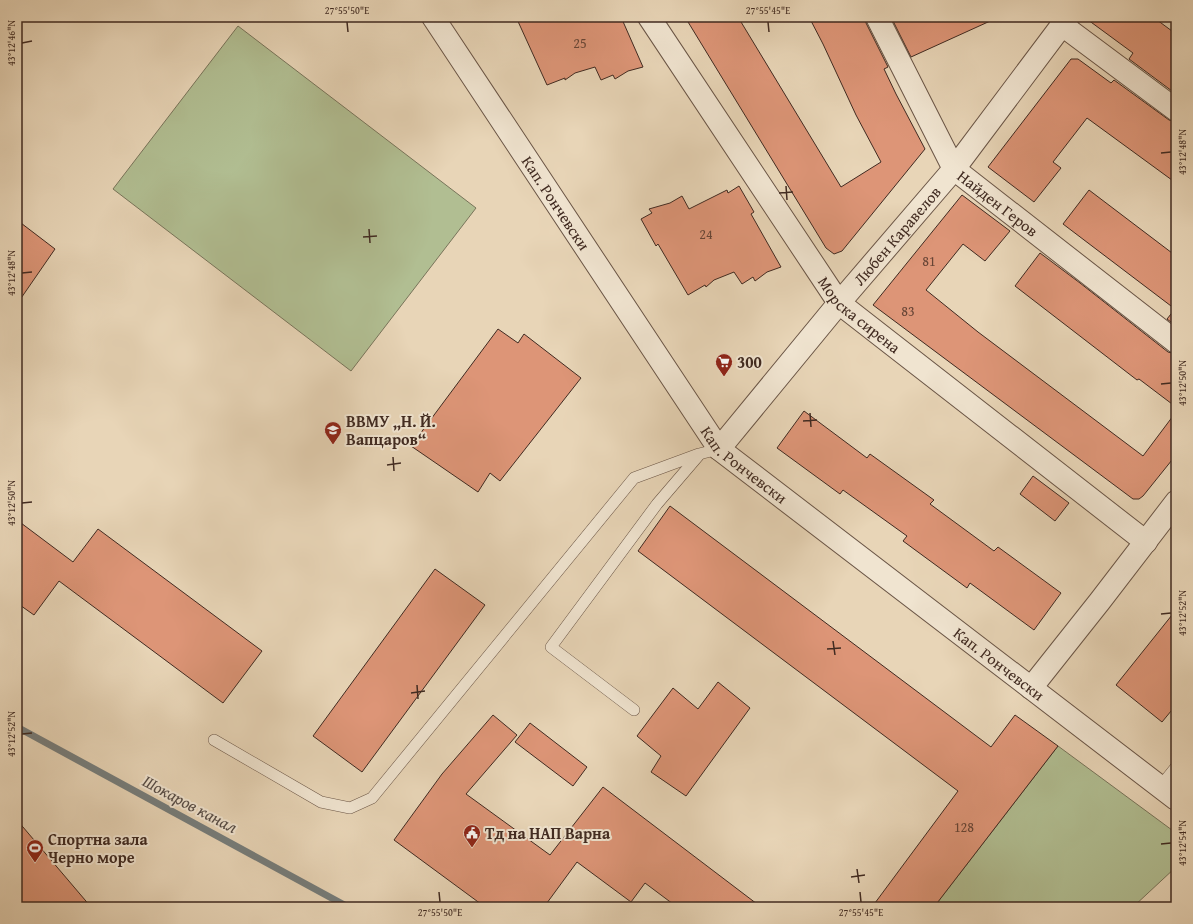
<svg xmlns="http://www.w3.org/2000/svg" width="1193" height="924" font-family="'Gentium Book Plus',serif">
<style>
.green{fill:#b1be92;stroke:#78745a}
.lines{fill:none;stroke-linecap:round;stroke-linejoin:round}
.stream{stroke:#777e7c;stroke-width:7}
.building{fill:#dd9577;stroke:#402a21}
.lane-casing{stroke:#6a5546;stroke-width:12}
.street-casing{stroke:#6a5546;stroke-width:24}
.lane{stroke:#f0e4d0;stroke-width:11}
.street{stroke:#f0e4d0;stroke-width:22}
.ticks{fill:none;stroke:#402a21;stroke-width:1.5}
.labels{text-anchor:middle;stroke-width:4;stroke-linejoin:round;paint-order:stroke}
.number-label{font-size:14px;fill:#674536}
.street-label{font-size:16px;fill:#402a21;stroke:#f0e4d0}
.poi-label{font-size:16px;font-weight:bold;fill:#402a21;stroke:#f0e4d0;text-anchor:start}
.water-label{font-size:17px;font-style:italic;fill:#574d47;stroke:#f0e4d0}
.neatline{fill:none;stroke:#402a21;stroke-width:1.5}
.ticks-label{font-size:10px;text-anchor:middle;fill:#402a21}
</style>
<rect width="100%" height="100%" fill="#e8d5b7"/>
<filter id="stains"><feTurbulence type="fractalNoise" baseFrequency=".005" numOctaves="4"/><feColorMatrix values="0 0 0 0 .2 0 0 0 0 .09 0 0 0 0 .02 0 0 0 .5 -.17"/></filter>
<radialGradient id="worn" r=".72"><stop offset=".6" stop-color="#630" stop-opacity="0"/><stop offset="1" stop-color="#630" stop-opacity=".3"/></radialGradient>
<!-- green -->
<g class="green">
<path d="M238 26 476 208 351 371 113 189Z"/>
<path d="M1058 746 1176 833V867L1133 907H934Z"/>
</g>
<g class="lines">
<!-- stream -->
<path class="stream" d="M17 727 348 907"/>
</g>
<!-- building -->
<g class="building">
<path d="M516 17H621L643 67 628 71 615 79 613 75 601 80 595 67 575 73 565 80V78L547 85Z"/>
<path d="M685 17H738L841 187 881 162 856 115 823 44 809 17H865L866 23 888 67 884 69 896 94 925 149 842 251 834 254 826 248Z"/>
<path d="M891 17H999L911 57Z"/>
<path d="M1084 17H1153L1176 34V94L1129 59 1133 53Z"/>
<path d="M1071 59H1078L1111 83 1114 80 1169 120 1176 122V183L1087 118 1053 162 1061 168 1034 202 988 167Z"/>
<path d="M739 186 754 212 751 214 781 267 767 272 755 281 753 277 742 284 734 272 714 280 706 287 705 285 688 295 658 244 656 246 641 219 652 213 649 209 670 203 682 196 689 209 727 190 728 193Z"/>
<path d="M1089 190 1176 256V326L1167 319 1175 309 1063 224Z"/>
<path d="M962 195 1010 231 985 261 963 244 926 290 978 332 1143 456 1176 412V455L1143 496 1139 499H1133L873 305Z"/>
<path d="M17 220 55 249 17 304Z"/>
<path d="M1040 253 1080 283 1168 352 1176 354V407L1139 379 1137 380 1015 286Z"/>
<path d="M498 329 518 343 524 334 581 378 500 481 490 473 478 492 411 446Z"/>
<path d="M804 411 867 458 870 454 934 500 930 504 994 551 998 547 1061 593 1034 630 970 583 967 588 903 541 907 536 843 490 840 494 777 448Z"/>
<path d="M1033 476 1069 503 1055 521 1020 494Z"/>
<path d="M670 506 991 747 1015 715 1058 746 934 907H872L958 791 638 551Z"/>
<path d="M17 520 73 562 98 529 262 651 223 703 59 581 34 615 17 603Z"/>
<path d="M435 569 485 605 362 772 313 736Z"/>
<path d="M1176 610V705L1162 722 1116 685Z"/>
<path d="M718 682 750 708 686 796 651 772 661 756 637 736 673 688 698 709Z"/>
<path d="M493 715 517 735 466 794 550 855 603 787 761 907H677L645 883 631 902 577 862 544 907H485L394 840 442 774Z"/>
<path d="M530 723 587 767 573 786 515 742Z"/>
<path d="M17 820 91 907H17Z"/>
</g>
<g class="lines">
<!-- lane casing -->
<g class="lane-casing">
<g id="lane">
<path d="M634 710 551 647 657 504 699 455"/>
<path d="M214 740 321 802 350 808 372 798 634 478 699 454 719 449"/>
<path d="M1160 787 1176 767"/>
</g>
</g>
<!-- street casing -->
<g class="street-casing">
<g id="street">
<path id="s1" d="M433 17 719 449 1176 799"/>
<path id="s2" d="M649 17 839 303 1146 542"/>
<path id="s3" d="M877 17 954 169 1176 342"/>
<path d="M1060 17 1062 25 1176 110"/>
<path id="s4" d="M719 449 839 303 954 169 1068 17"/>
<path d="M1031 688 1100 601 1176 502"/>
</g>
</g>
<!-- lane -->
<use href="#lane" class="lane"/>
<!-- street -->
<use href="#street" class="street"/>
</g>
<!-- ticks -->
<path class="ticks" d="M347 22 348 32M768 22 769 32M22 43 32 41M1161 153 1171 152M786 186 787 200M779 193 793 192M369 229 370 243M363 237 377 236M22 273 32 272M1161 384 1171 383M810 413 811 427M803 421 817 420M393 457 394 471M387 465 401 463M22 503 32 502M1161 614 1171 613M833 641 835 655M827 649 841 648M417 685 418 699M411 693 425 691M22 734 32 733M1161 844 1171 843M857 869 859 883M851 877 865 875M439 892 440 902M860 892 861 902"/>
<!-- icons -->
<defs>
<g id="supermarket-pin" transform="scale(0.9)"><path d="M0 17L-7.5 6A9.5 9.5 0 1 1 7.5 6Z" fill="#8f2418" stroke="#f0e4d0"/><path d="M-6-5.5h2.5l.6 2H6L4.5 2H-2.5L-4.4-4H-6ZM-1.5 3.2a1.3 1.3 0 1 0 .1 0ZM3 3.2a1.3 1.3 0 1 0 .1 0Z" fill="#fff"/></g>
<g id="university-pin" transform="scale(0.9)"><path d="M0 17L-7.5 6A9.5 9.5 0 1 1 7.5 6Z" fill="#8f2418" stroke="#f0e4d0"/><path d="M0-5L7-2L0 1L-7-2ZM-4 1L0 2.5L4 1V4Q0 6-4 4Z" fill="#fff"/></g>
<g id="civic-pin" transform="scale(0.9)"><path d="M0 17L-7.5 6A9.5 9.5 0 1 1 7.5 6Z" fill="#8f2418" stroke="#f0e4d0"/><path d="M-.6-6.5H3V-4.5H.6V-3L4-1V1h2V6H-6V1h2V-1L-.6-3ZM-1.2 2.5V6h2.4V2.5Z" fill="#fff"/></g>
<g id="stadium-pin" transform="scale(0.9)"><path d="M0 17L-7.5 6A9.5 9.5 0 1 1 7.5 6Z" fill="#8f2418" stroke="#f0e4d0"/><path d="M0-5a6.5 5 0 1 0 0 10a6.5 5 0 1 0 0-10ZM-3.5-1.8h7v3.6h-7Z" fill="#fff"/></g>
</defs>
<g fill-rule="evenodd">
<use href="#supermarket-pin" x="724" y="362"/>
<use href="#university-pin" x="333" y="430"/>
<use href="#civic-pin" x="472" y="833"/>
<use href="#stadium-pin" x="35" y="848"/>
</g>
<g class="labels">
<!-- number labels -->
<g class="number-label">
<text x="580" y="48">25</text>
<text x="706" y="239">24</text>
<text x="929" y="266">81</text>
<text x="908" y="316">83</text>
<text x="964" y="832">128</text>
</g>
<!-- street labels -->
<g class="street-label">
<text dy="6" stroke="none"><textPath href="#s1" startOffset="223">Кап. Рончевски</textPath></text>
<text dy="6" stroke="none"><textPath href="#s3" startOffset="226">Найден Геров</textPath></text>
<text dy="6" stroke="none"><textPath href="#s4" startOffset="278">Любен Каравелов</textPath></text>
<text dy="6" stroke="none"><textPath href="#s2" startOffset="366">Морска сирена</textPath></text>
<text dy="6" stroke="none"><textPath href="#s1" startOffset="547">Кап. Рончевски</textPath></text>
<text dy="6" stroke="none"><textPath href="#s1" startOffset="871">Кап. Рончевски</textPath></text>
</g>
<!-- poi labels -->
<g class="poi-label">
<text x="737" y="368">300</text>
<text x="346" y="427">ВВМУ „Н. Й.<tspan x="346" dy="18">Вапцаров“</tspan></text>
<text x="485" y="839">Тд на НАП Варна</text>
<text x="48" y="845">Спортна зала<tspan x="48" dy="18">Черно море</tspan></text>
</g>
<!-- water labels -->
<g class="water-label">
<text transform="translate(190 804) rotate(28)" y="6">Шокаров канал</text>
</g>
</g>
<!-- margin -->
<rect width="1193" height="924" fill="none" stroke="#e8d5b7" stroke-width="44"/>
<rect x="22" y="22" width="1149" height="880" class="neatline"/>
<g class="ticks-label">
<text x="347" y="14">27°55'50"E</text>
<text x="768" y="14">27°55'45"E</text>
<text transform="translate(11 43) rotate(-90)" y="4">43°12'46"N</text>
<text transform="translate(1182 152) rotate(-90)" y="4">43°12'48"N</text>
<text transform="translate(11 273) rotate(-90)" y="4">43°12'48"N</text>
<text transform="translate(1182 383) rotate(-90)" y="4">43°12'50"N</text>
<text transform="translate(11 503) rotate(-90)" y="4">43°12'50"N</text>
<text transform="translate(1182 613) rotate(-90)" y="4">43°12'52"N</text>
<text transform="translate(11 734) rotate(-90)" y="4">43°12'52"N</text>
<text transform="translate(1182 843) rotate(-90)" y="4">43°12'54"N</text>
<text x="440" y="916">27°55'50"E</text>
<text x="861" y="916">27°55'45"E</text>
</g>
<rect width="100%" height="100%" filter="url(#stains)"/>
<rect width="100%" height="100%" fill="url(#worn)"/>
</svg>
